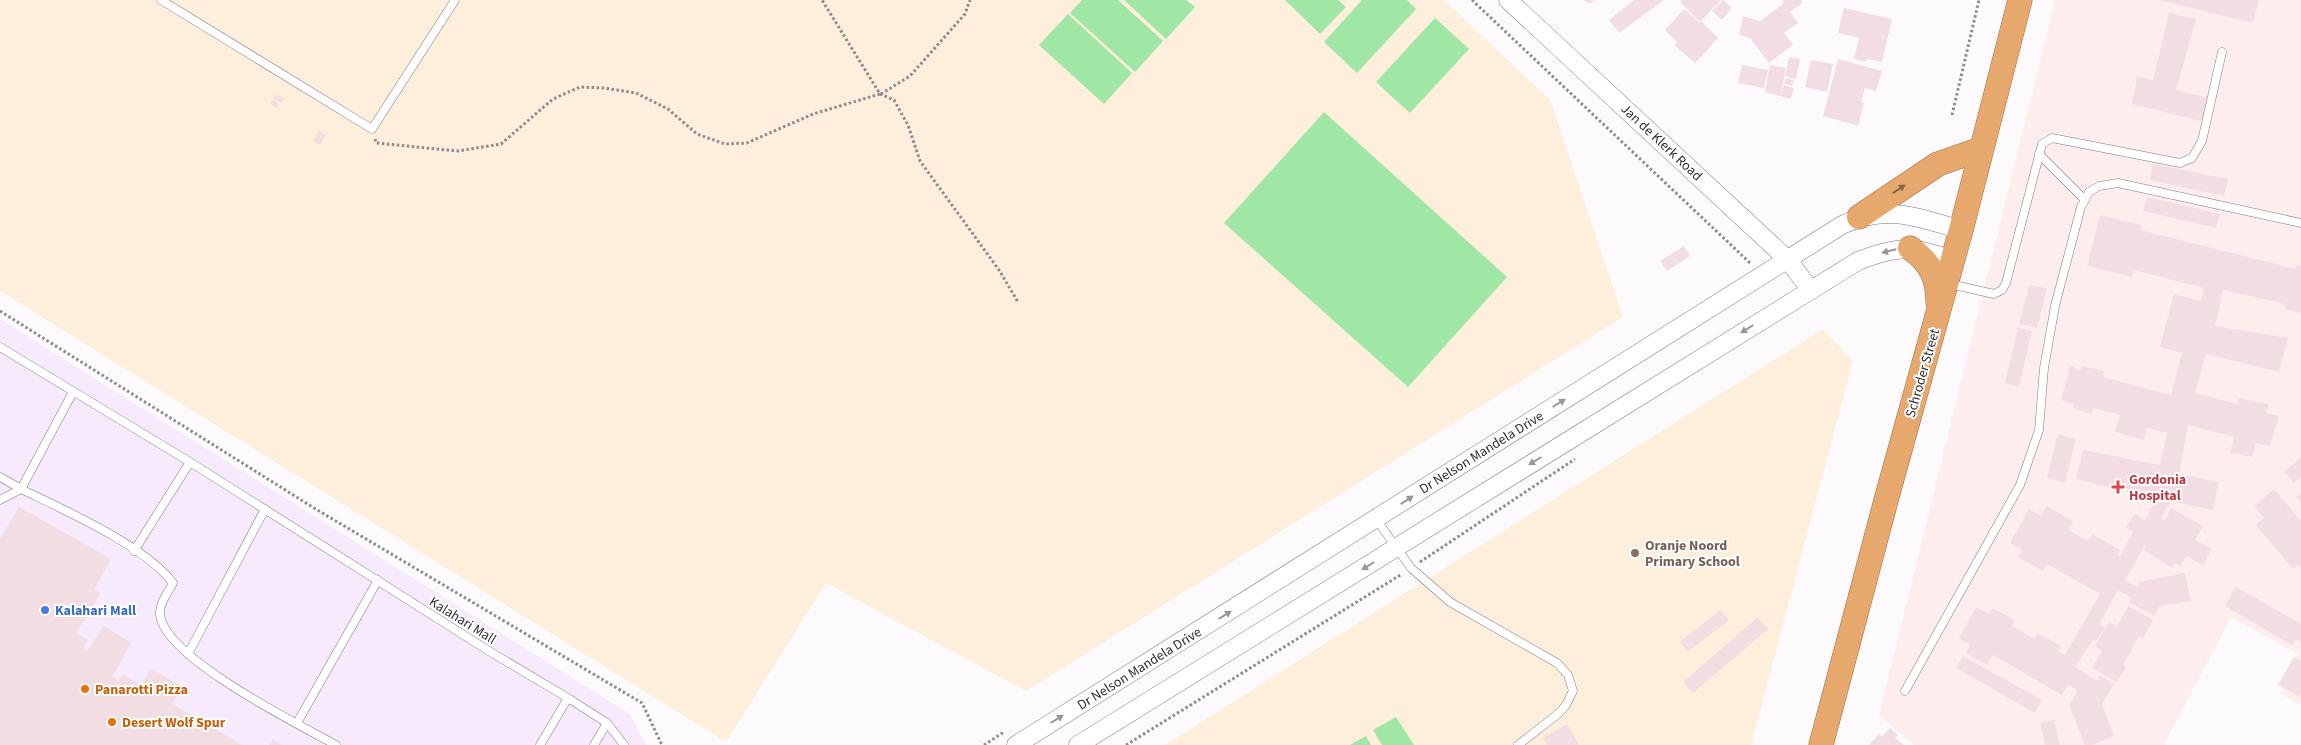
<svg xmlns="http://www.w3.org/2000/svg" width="2301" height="745" font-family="'Source Sans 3',sans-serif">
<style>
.built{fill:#f6eafc}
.education{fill:#fdefdb}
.medical{fill:#fdeded}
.park{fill:#a0e6a4}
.building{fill:#f2dde3}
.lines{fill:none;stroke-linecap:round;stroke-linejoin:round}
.service-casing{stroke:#827489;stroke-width:9}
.tertiary-casing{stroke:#827489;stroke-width:19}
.trunk-casing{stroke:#a36e41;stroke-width:25}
.path{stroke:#8e8a90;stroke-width:3;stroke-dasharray:2.5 2.5;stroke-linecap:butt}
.service{stroke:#fff;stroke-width:8}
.tertiary{stroke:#fff;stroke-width:18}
.trunk{stroke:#e6a86c;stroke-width:24}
.oneway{fill:#83644e}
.oneway2{fill:#98969a}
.health-dot{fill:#e0444e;stroke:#fff;stroke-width:2}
.education-dot{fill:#8d6e63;stroke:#fff;stroke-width:2}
.shop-dot{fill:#3f7fe0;stroke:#fff;stroke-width:2}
.food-dot{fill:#e8710a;stroke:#fff;stroke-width:2}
.labels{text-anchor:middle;stroke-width:4;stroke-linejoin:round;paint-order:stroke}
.street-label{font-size:14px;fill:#322c35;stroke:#fff}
.health-label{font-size:14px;font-weight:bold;fill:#be3a42;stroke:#fff;text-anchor:start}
.education-label{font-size:14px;font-weight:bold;fill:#785e54;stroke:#fff;text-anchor:start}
.shop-label{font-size:14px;font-weight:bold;fill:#366cbe;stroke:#fff;text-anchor:start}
.food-label{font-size:14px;font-weight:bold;fill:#c56008;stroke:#fff;text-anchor:start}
</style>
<rect width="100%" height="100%" fill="#fdfafe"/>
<!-- built -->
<path class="built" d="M0 319 630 714 646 745H0Z"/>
<!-- education -->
<g class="education">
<path d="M0 0H1444L1550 100 1623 317 1026 691 826 583 726 742 0 291Z"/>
<path d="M1823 329 1853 361 1751 745H1165Z"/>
</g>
<!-- medical -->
<path class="medical" d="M2055 0H2301V701L2299 705 2280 693 2298 654 2231 617 2164 745H1914L1879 715Z"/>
<!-- park -->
<g class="park">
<path d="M1082 0H1118L1163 41 1135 72 1070 13Z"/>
<path d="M1124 0H1186L1195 7 1166 39Z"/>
<path d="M1285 0H1338L1346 7 1320 34Z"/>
<path d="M1362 0H1407L1416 9 1357 73 1324 42Z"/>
<path d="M1068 14 1132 73 1104 104 1039 45Z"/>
<path d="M1435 18 1469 49 1410 113 1376 82Z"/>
<path d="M1324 112 1507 277 1408 387 1224 223Z"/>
<path d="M1396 717 1414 745H1382L1373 730Z"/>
<path d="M1366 736 1371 745H1350Z"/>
</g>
<!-- building -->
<g class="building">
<path d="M1584 0H1595L1589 4Z"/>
<path d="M1634 0H1664L1619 33 1609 20Z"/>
<path d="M1682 0H1721L1700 22 1680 2Z"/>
<path d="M1723 0 1732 8 1722 20 1712 11Z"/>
<path d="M1783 0H1801L1803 3 1790 12 1798 23 1784 33 1793 45 1769 63 1750 38 1739 35 1743 16 1760 21 1783 4Z"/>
<path d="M2159 0H2259L2253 23Z"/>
<path d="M1844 8 1892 19 1882 62 1867 59 1866 62 1854 59 1859 38 1838 33Z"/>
<path d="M1684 9 1700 23 1701 21 1718 38 1695 63 1674 45 1677 42 1665 30Z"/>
<path d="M2169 13 2196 19 2176 90 2209 98 2205 122 2132 104 2137 77 2153 80Z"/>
<path d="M1789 57 1800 59 1796 79 1785 77Z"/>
<path d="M1838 59 1882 71 1876 91 1865 88 1861 102 1864 103 1858 126 1823 116Z"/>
<path d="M1811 60 1833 64 1827 92 1805 87Z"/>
<path d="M1742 65 1768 70 1764 88 1738 83Z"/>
<path d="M1770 65 1786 68 1781 93 1784 85 1794 88 1791 99 1765 92Z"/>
<path d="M1786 78 1794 80 1792 86 1784 84Z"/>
<path d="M276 94 284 98 281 103 273 99Z"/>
<path d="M273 100 279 104 277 108 270 103Z"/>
<path d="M319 131 326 135 320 145 313 141Z"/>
<path d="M2153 164 2228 179 2224 196 2150 180Z"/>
<path d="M2147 197 2220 214 2216 228 2143 211Z"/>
<path d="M2100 215 2142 225 2140 230 2296 269 2297 265 2301 266V313L2285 309V304L2223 290 2215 326 2288 338 2279 372 2206 354 2195 393 2237 404 2239 398 2268 404 2266 413 2279 416 2270 446 2256 443 2253 457 2230 453 2234 437 2188 425 2179 474 2219 482 2213 510 2171 501 2161 518 2165 520 2171 508 2203 526 2195 540 2212 549 2203 565 2186 556 2180 566 2175 563 2172 568 2144 550 2149 539 2125 580 2137 587 2139 582 2185 573 2191 601 2159 607 2154 616 2129 602 2132 598 2118 590 2099 624 2105 628 2096 641 2093 639 2075 667 2097 681 2100 675 2114 684 2102 704 2114 736 2092 745H2085L2069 705 2078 690 2068 685 2062 695 1993 655 1987 665 1966 653 1970 645 1959 638 1976 607 1989 614 1993 608 2015 620 2012 626 2034 639 2038 633 2061 646 2058 651 2065 655 2100 594 2047 564 2043 571 2018 557 2022 550 2010 543 2029 509 2041 516 2047 506 2073 521 2068 530 2088 541 2092 534 2120 550 2117 555 2120 556 2133 532 2126 527 2135 514 2145 521 2157 498 2076 479 2083 450 2160 465 2167 433 2147 428 2144 440 2115 432 2120 415 2094 408 2092 414 2073 408 2074 404 2061 400 2070 365 2080 371 2082 366 2104 371 2103 377 2171 395 2182 353 2160 347 2174 294 2201 301 2204 288 2134 270 2132 277 2087 266Z"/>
<path d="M1684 246 1690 256 1667 271 1660 261Z"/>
<path d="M2029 285 2047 288 2037 328 2019 324Z"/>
<path d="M2018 328 2032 331 2019 387 2005 383Z"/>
<path d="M2058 434 2076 439 2065 483 2047 478Z"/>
<path d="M2301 457V477L2294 483 2284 472Z"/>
<path d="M2274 489 2301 521V568L2298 565 2293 569 2256 525 2264 518 2254 506Z"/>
<path d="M2301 493V503L2296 497Z"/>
<path d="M19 507 111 559 94 590 101 593 76 633 88 640 83 648 87 651 104 626 131 643 112 677 118 681 123 675 141 685 151 669 183 687 172 704 242 745H0V539Z"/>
<path d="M2236 587 2301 624V642L2296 639 2292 645 2225 606Z"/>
<path d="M2128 606 2153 620 2143 638 2139 636 2123 665 2126 667 2117 682 2092 668 2102 651 2095 646 2109 622 2117 626Z"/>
<path d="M1720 610 1729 620 1688 652 1680 642Z"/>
<path d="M1758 617 1768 629 1693 693 1683 682Z"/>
<path d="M1963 656 2042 700 2035 713 1956 668Z"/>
<path d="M2294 657 2301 661V693L2299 696 2278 685Z"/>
<path d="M2054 720 2060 745H2045L2040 723Z"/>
<path d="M1567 724 1579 745H1547L1543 738Z"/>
<path d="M1890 728 1898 735 1895 738 1904 745H1869L1879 734 1882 736Z"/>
<path d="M273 739 282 745H269Z"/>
</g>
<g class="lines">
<!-- service casing -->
<g class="service-casing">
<g id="service">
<path d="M161 0 372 129 455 0"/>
<path d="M2039 154 2085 200"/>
<path d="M1950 284 1994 294 2002 290 2006 283 2042 144 2052 138 2180 163 2192 158 2202 141 2222 52"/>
<path d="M0 347 190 462 489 651 568 698 607 723 624 745"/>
<path d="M0 477 21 489 73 392"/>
<path d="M0 500 21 489C64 510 144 545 173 583 168 593 159 603 160 615 165 658 298 724 336 745"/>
<path d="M1376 519 1411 568 1450 602 1557 663 1568 675 1573 691 1566 705 1558 714 1518 745"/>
<path d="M134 551 190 462"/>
<path d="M188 654 265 509"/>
<path d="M1905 691 2020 485 2039 430 2044 368 2055 306 2081 207 2089 192 2099 186 2118 183 2301 223"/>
<path d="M297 723 378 580"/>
<path d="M540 745 568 698"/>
<path d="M594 745 607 723"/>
</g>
</g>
<!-- tertiary casing -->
<g class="tertiary-casing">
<g id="tertiary">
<path d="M1508 0 1787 259 1810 289"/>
<path d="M1016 745 1842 225C1885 204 1918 217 1961 230"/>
<path d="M1078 745 1858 261C1900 245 1911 246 1953 260"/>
</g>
</g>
<!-- trunk casing -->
<g class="trunk-casing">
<g id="trunk">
<path d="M1859 217 1938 164 1981 149"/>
<path d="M1910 248C1930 262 1938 277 1938 302"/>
<path d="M1821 745 1888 493 1961 230 2020 0"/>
</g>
</g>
<!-- path -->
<g class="path">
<path d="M1472 0 1749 262 1748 263"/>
<path d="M880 94 894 100 908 125 920 161 999 270 1018 302"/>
<path d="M881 94 910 76 965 14 970 0"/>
<path d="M1952 115 1979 0"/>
<path d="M375 139 376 143 458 151 501 144 553 99 580 87 604 88 636 93 668 109 697 134 725 144 747 143 813 114 880 94 822 0"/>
<path d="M0 311 314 508 642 703 662 745"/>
<path d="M1420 562 1575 459"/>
<path d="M984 745 1004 732"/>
<path d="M1126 745 1402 574"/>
</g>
<!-- service -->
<use href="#service" class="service"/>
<!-- tertiary -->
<use href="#tertiary" class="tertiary"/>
<!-- trunk -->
<use href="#trunk" class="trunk"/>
</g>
<!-- one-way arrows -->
<defs><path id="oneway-solid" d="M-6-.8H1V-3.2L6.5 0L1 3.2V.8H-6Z" transform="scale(1.25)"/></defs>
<use class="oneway" href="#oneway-solid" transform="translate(1899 189) rotate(-34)"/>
<g class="oneway2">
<use href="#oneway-solid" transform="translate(1889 251) rotate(166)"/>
<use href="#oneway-solid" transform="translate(1747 329) rotate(148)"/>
<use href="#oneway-solid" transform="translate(1559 403) rotate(-32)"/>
<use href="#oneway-solid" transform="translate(1535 461) rotate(148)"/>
<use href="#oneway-solid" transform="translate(1407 500) rotate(-33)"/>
<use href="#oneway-solid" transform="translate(1368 566) rotate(148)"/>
<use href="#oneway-solid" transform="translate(1225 615) rotate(-32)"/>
<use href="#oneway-solid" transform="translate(1057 719) rotate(-32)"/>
</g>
<!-- markers -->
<path class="health-dot" d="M2115.5 479.5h5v5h5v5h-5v5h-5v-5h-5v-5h5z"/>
<circle class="education-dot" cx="1635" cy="553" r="5"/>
<circle class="shop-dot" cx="45" cy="610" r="5"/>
<g class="food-dot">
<circle cx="85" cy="689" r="5"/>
<circle cx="112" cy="722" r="5"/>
</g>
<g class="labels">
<!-- street labels -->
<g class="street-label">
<text transform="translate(1662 142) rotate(43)" y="5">Jan de Klerk Road</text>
<text transform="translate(1922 373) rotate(-74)" y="5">Schroder Street</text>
<text transform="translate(1481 452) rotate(-32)" y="5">Dr Nelson Mandela Drive</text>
<text transform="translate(463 620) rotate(32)" y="5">Kalahari Mall</text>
<text transform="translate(1139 668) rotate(-32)" y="5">Dr Nelson Mandela Drive</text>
</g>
<!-- health labels -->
<g class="health-label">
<text x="2129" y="484">Gordonia<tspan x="2129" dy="16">Hospital</tspan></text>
</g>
<!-- education labels -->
<g class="education-label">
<text x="1645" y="550">Oranje Noord<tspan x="1645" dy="16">Primary School</tspan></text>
</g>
<!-- shop labels -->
<g class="shop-label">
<text x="55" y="615">Kalahari Mall</text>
</g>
<!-- food labels -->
<g class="food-label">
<text x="95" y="694">Panarotti Pizza</text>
<text x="122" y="727">Desert Wolf Spur</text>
</g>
</g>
</svg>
